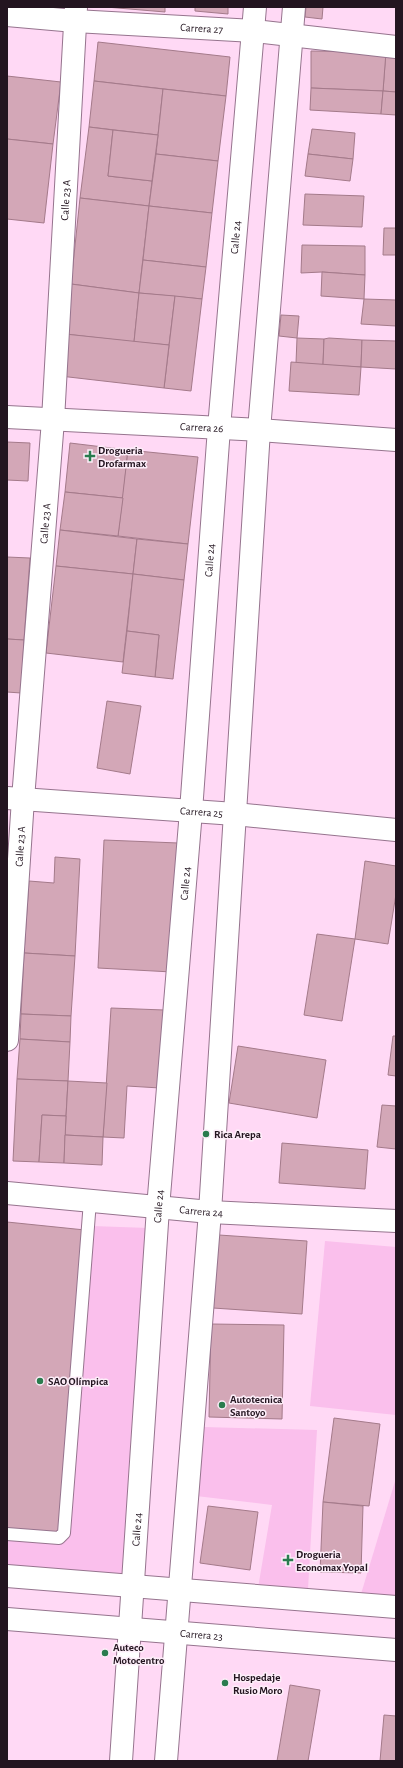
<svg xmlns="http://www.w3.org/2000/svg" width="403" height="1768" font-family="'Alegreya Sans',sans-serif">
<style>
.green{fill:#fabfec}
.building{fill:#d3a7b7;stroke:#a47a8a}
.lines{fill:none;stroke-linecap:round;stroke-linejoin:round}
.lane-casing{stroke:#96748e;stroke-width:14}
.street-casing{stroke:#96748e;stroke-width:24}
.secondary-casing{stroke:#96748e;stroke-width:24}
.lane{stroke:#fff;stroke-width:12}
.street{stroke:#fff;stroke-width:22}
.secondary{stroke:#fff;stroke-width:22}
.poi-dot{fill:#2a7c4e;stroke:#fdeef9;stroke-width:1.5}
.labels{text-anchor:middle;stroke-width:3;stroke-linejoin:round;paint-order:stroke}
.street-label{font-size:11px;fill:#231520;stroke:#fdeef9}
.poi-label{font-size:11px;font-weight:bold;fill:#231520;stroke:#fdeef9;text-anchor:start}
</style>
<rect width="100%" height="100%" fill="#ffd9f5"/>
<!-- green -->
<g class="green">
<path d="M92 1226 149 1228 123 1574 7 1565V1536L67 1540Z"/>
<path d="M325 1241 396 1247V1415L310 1406Z"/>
<path d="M204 1427 317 1430 307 1607 256 1600 272 1505 196 1496Z"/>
<path d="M396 1478V1596L361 1594Z"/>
</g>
<!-- building -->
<g class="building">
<path d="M106 7H165V12Z"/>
<path d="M195 7H228V14L195 11Z"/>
<path d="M306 7H323L322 19 305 17Z"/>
<path d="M98 42 230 57 226 96 94 81Z"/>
<path d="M386 50 396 51V92L383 91Z"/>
<path d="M311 51 386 52 383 91 311 88Z"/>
<path d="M7 76 61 82 53 144 7 139Z"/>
<path d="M94 81 163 89 158 135 89 127Z"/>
<path d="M311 88 383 91 381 114 310 110Z"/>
<path d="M163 89 226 96 218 161 156 154Z"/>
<path d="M383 91 396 92V115L381 114Z"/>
<path d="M89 127 113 130 108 176 152 181 149 206 80 198Z"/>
<path d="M312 129 355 133 353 159 308 154Z"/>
<path d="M113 130 158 135 152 181 108 176Z"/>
<path d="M7 139 53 144 44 223 7 219Z"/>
<path d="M156 154 218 161 212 213 149 206Z"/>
<path d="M308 154 353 159 350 181 305 176Z"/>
<path d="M305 194 364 196 362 227 303 225Z"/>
<path d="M80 198 149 206 139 293 71 284Z"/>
<path d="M149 206 212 213 206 267 143 260Z"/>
<path d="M384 228H396V255H383Z"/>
<path d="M302 245 365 246V275L322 272 301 273Z"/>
<path d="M143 260 206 267 202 299 139 293Z"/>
<path d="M322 272 365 275 364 299 321 296Z"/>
<path d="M71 284 139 293 134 342 65 334Z"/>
<path d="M139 293 175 296 169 345 134 342Z"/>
<path d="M175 296 202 299 191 391 164 388Z"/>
<path d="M364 299 396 300V326L361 324Z"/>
<path d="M281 315 299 316 297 338 279 336Z"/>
<path d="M65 334 169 345 164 388 60 376Z"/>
<path d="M297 338 324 339 323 365 296 363Z"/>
<path d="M329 338 362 340 361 367 323 365 324 339Z"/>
<path d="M362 340 396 341V369L361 367Z"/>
<path d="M291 362 361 367 359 395 289 391Z"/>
<path d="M7 442 30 443 28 481 7 480Z"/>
<path d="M70 443 128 450 123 498 65 492Z"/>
<path d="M128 450 198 457 188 544 118 536Z"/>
<path d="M65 492 123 498 118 536 60 530Z"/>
<path d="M60 530 137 539 133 574 56 566Z"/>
<path d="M137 539 188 544 184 580 133 574Z"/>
<path d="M7 557 30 558 24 640 7 639Z"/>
<path d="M56 566 133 574 123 662 46 653Z"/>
<path d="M133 574 184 580 173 679 155 677 159 635 127 631Z"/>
<path d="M127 631 159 635 155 677 122 673Z"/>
<path d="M7 639 24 640 21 693 7 692Z"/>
<path d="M107 701 141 706 130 774 97 768Z"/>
<path d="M104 840 178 843 172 972 98 968Z"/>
<path d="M55 857 80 859 75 956 24 953 29 881 54 883Z"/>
<path d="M365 861 396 866V894L388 944 355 939Z"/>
<path d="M317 934 355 939 342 1021 304 1015Z"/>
<path d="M24 953 75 956 71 1016 21 1014Z"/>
<path d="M111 1008 164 1010 160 1088 127 1086 124 1138 103 1137Z"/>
<path d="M21 1014 71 1016 70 1042 20 1039Z"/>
<path d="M393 1036H396V1076L388 1075Z"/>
<path d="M20 1039 70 1042 68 1081 17 1079Z"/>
<path d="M238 1046 326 1060 317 1118 229 1103Z"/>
<path d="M17 1079 68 1081 66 1116 42 1115 39 1162 13 1161Z"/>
<path d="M68 1081 107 1083 103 1137 65 1135Z"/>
<path d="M382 1105 396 1106V1149L377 1147Z"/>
<path d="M42 1115 66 1116 64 1163 39 1162Z"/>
<path d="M65 1135 103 1137 102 1165 64 1163Z"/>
<path d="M282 1143 368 1150 365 1189 279 1183Z"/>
<path d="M7 1222 85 1230 59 1536 7 1531Z"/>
<path d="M219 1235 307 1241 302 1314 213 1308Z"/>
<path d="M211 1324 284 1325 282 1419 209 1417Z"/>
<path d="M334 1418 380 1424 369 1506 323 1502Z"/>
<path d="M323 1502 363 1506 361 1573 320 1572Z"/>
<path d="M208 1506 258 1512 250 1570 200 1563Z"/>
<path d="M290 1685 320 1690 308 1761H277Z"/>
<path d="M384 1715 396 1716V1761H380Z"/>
</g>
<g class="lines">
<!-- lane casing -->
<g class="lane-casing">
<path id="lane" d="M7 1534 59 1538 64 1533 90 1201"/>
</g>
<!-- street casing -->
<g class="street-casing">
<g id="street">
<path id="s1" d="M7 15 75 21 254 31 396 47"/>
<path id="s2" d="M7 417 259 430 396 440"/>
<path id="s3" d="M7 798 235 814 396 830"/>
<path id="s4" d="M7 1040 23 799 53 420 76 7"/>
<path id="s5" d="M7 1193 210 1212 396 1221"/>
</g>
</g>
<!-- secondary casing -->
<g class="secondary-casing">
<g id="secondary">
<path d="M7 1576 396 1607"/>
<path id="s6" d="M7 1619 396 1650"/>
<path id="s7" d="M121 1761 158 1208 191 811 219 428 255 7"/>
<path d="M166 1761 210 1212 259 430 294 7"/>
</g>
</g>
<!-- lane -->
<use href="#lane" class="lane"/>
<!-- street -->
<use href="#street" class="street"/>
<!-- secondary -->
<use href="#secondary" class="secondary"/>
</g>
<!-- markers -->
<g class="poi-dot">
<path d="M88 450h4v4h4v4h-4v4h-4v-4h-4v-4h4z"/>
<circle cx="206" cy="1134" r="4"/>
<circle cx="40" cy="1381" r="4"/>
<circle cx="222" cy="1405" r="4"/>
<path d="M286 1554h4v4h4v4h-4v4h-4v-4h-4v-4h4z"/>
<circle cx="105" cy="1653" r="4"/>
<circle cx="225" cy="1683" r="4"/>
</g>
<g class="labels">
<!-- street labels -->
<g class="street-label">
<text dy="4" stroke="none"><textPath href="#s1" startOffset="195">Carrera 27</textPath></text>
<text dy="4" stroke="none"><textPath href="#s4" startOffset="842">Calle 23 A</textPath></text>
<text dy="4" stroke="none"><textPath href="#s7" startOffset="1528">Calle 24</textPath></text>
<text dy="4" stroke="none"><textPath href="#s2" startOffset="195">Carrera 26</textPath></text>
<text dy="4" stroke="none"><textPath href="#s4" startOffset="518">Calle 23 A</textPath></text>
<text dy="4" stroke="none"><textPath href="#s7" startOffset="1204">Calle 24</textPath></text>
<text dy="4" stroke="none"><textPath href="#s3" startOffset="195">Carrera 25</textPath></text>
<text dy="4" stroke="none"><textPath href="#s4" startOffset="194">Calle 23 A</textPath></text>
<text dy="4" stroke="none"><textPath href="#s7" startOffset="880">Calle 24</textPath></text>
<text dy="4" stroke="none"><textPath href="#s7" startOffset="556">Calle 24</textPath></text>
<text dy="4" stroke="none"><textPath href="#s5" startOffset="195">Carrera 24</textPath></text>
<text dy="4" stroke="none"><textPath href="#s7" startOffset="232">Calle 24</textPath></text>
<text dy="4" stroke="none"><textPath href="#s6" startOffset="195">Carrera 23</textPath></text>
</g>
<!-- poi labels -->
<g class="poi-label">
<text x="98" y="454">Drogueria<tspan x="98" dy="13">Drofarmax</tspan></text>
<text x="214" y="1138">Rica Arepa</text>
<text x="48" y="1385">SAO Olímpica</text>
<text x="230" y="1403">Autotecnica<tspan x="230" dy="13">Santoyo</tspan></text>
<text x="296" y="1558">Drogueria<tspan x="296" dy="13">Economax Yopal</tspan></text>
<text x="113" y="1651">Auteco<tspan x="113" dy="13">Motocentro</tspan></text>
<text x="233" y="1681">Hospedaje<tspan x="233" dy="13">Rusio Moro</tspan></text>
</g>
</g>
<!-- border -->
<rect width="403" height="1768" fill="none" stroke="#231520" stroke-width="16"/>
</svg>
